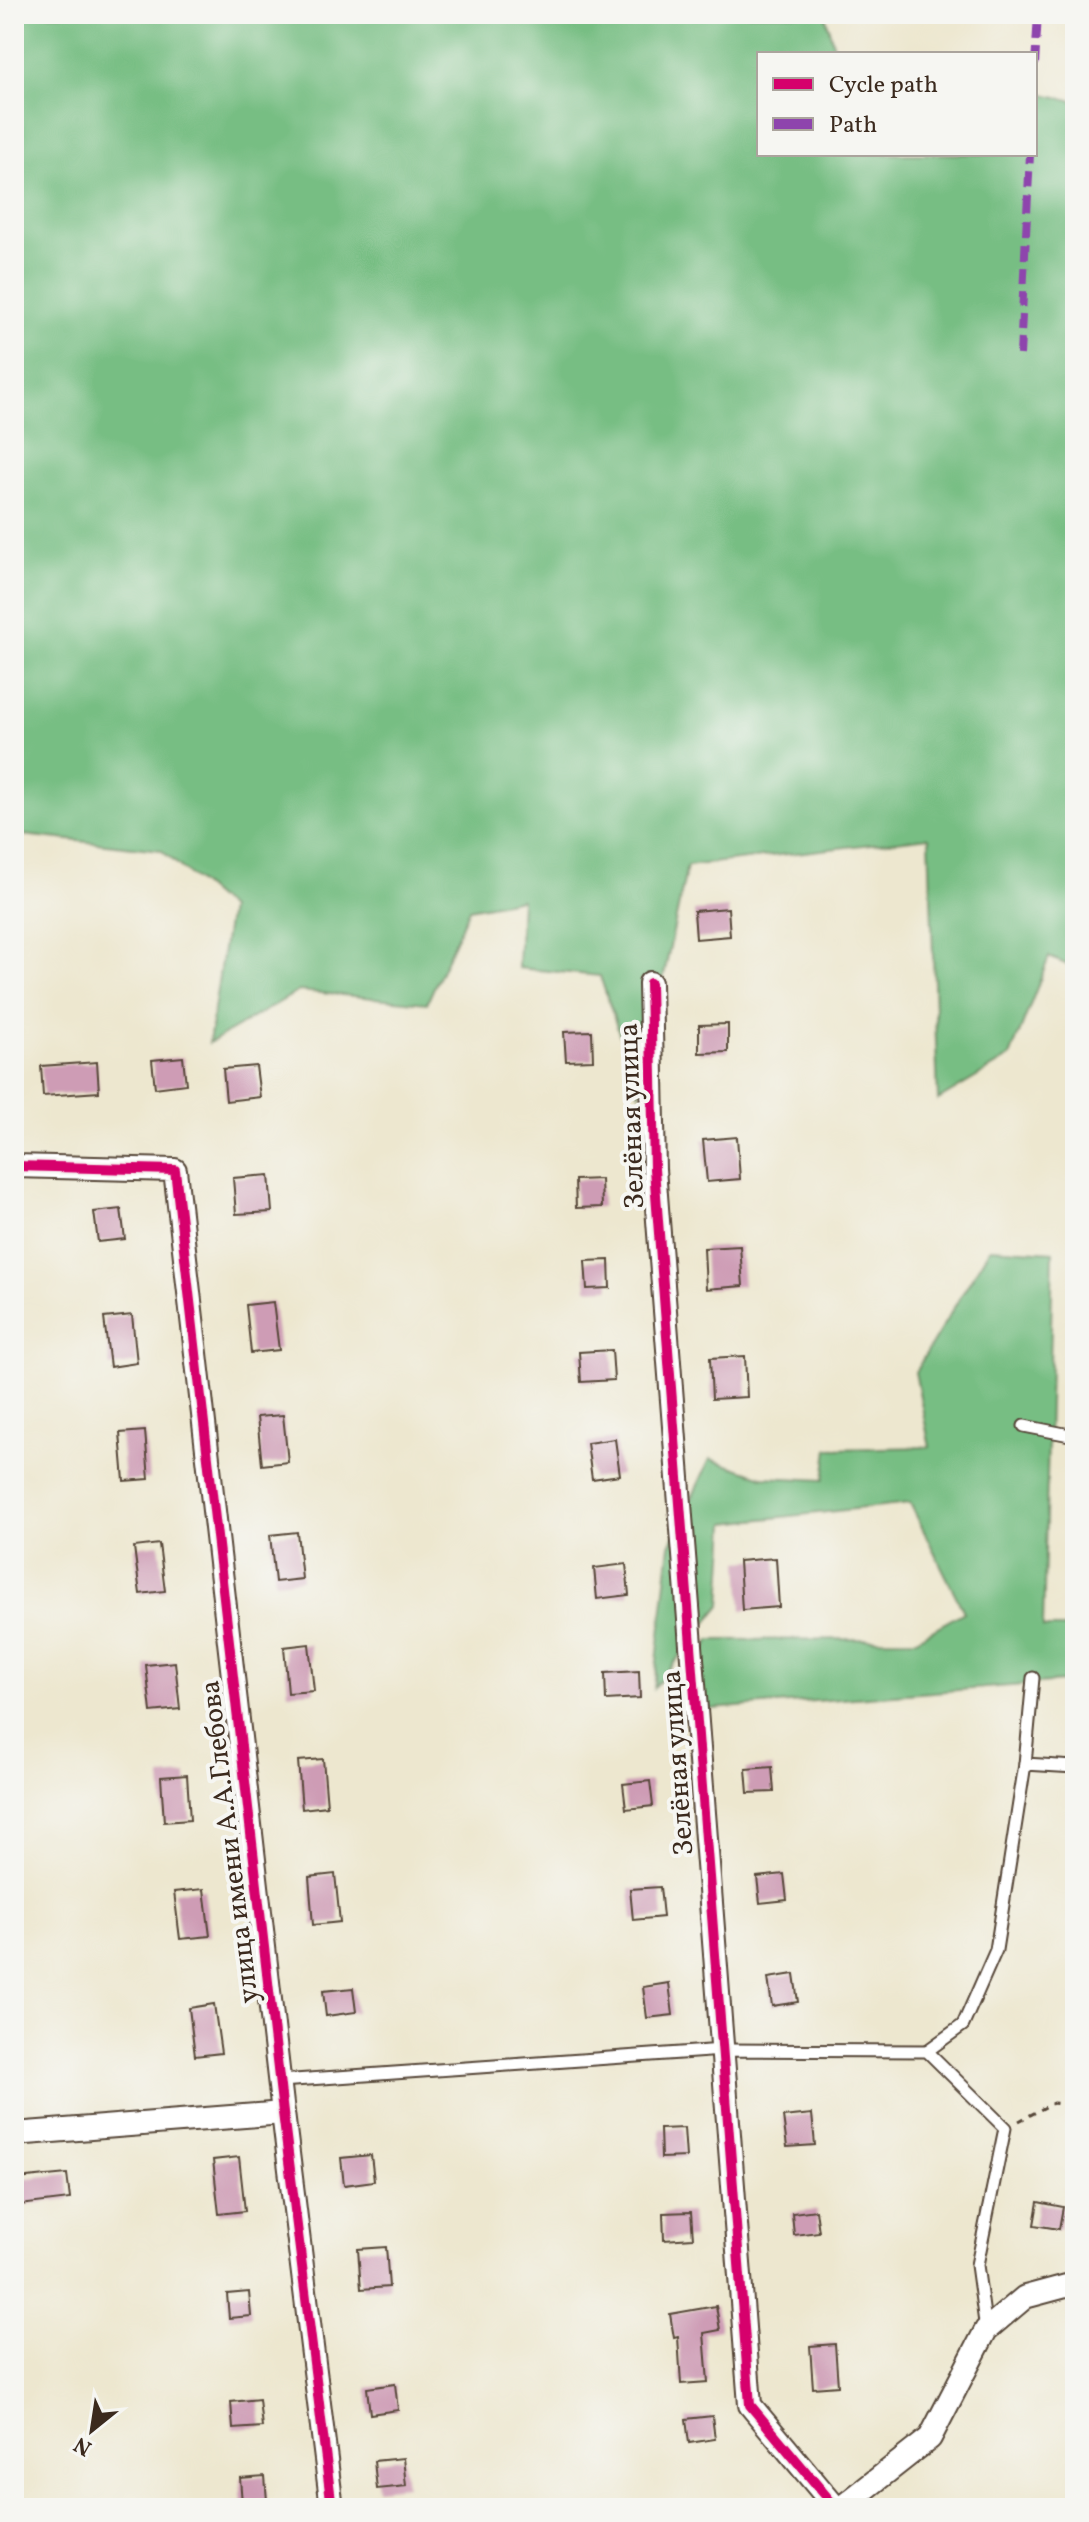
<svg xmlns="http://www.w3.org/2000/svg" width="1089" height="2522" font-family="Vollkorn,serif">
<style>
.forest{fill:#77be83;stroke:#597450;stroke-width:2}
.building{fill:#ce9cb5}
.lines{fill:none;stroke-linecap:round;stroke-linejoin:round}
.lane-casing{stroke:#564639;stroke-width:15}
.street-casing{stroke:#564639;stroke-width:26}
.path{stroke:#564639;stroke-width:3;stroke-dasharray:6 6;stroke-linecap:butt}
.lane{stroke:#fff;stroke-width:11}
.street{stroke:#fff;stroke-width:22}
.quiet{stroke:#8e44ad;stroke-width:8;stroke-dasharray:16 8;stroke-linecap:butt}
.cycleway-casing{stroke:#f6f6f2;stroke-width:15}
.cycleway{stroke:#d6006c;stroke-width:10}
.labels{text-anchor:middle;stroke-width:8;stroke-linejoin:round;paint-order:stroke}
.street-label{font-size:28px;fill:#3b2a1e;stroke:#f6f6f2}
</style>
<rect width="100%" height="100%" fill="#f6f6f2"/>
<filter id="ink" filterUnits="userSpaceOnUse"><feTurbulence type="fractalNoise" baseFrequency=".0125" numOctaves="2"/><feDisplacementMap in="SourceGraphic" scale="16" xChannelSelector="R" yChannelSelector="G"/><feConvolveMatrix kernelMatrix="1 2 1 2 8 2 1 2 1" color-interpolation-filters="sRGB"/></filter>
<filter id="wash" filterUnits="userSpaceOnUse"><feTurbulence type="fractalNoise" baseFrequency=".006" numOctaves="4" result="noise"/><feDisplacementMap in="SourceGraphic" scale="32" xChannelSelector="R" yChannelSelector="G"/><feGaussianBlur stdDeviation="1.8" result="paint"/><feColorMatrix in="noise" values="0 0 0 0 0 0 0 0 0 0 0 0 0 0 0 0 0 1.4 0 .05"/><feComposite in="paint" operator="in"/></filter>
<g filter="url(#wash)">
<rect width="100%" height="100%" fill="#ede7cf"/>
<!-- forest -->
<g class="forest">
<path d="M14 14H825L834 47 865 54H759V154H1035V92L1075 101V968L1049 957 1010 1057 938 1100 929 837 687 866 639 1093 600 976 518 968 521 899 469 909 427 1003 299 991 209 1043 229 909 161 850 14 834Z"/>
<path d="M990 1248 1053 1252 1043 1628H1075V1681L711 1709 684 1698 710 1640 916 1639 964 1612 910 1503 726 1523 721 1605 654 1688 670 1545 710 1459 763 1477 824 1480 828 1449 930 1447 915 1372Z"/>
</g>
<g id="blocks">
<!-- building -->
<g class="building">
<path d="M728 908 730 936 696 939 694 911Z"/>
<path d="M728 1024V1052L699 1053V1025Z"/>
<path d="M592 1031 593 1060 566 1061 564 1032Z"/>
<path d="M183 1057 186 1084 155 1088 152 1060Z"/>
<path d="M97 1062 99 1092 43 1096 41 1066Z"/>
<path d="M256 1066 260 1097 226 1101 223 1069Z"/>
<path d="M737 1137 740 1179 707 1182 703 1140Z"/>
<path d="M269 1175 272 1212 236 1214 233 1178Z"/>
<path d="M601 1179 602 1207 576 1208 575 1180Z"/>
<path d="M121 1209 125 1239 98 1242 94 1212Z"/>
<path d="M740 1246 743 1286 706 1289 704 1248Z"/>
<path d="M609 1260 610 1288 587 1289 585 1261Z"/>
<path d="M273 1302 279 1350 251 1353 246 1305Z"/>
<path d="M132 1315 137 1363 110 1367 104 1318Z"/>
<path d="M612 1350 614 1380 581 1382 579 1352Z"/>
<path d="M745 1356 747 1397 712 1399 710 1358Z"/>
<path d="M283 1415 288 1462 262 1465 257 1417Z"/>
<path d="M145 1431 149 1479 124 1481 120 1433Z"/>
<path d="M615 1439 620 1475 592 1479 587 1443Z"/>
<path d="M297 1532 302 1579 275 1582 270 1535Z"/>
<path d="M159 1544 165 1591 140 1594 134 1547Z"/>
<path d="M776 1558 779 1607 742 1610 739 1561Z"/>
<path d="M626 1564 629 1595 597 1599 594 1568Z"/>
<path d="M309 1644 314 1691 288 1693 284 1647Z"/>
<path d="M175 1662 180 1709 151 1712 146 1665Z"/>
<path d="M639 1671 640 1698 606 1700 605 1673Z"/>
<path d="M323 1759 327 1806 302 1809 298 1761Z"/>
<path d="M772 1767 774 1792 748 1793 746 1769Z"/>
<path d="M187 1775 190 1820 164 1822 161 1777Z"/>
<path d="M650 1781 653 1806 626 1809 623 1784Z"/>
<path d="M335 1874 340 1922 313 1925 309 1877Z"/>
<path d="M784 1874 787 1900 760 1903 757 1877Z"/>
<path d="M660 1887 663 1917 633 1920 630 1889Z"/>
<path d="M204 1889 210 1936 180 1939 174 1892Z"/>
<path d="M794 1974 798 2002 772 2006 768 1978Z"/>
<path d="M669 1983 673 2015 647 2018 643 1987Z"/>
<path d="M353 1988 356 2012 326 2016 323 1991Z"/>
<path d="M214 2004 221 2053 195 2056 189 2008Z"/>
<path d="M812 2114 815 2145 787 2147 783 2117Z"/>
<path d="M684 2128 686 2157 661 2158 660 2129Z"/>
<path d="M371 2155 374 2181 344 2185 341 2158Z"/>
<path d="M239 2157 245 2211 219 2214 213 2160Z"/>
<path d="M67 2174 70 2199 20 2205 17 2179Z"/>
<path d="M1038 2202 1063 2207 1059 2229 1034 2225Z"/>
<path d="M816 2210 819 2232 794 2235 792 2213Z"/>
<path d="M691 2212 693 2238 664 2240 663 2213Z"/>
<path d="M386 2247 389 2287 361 2289 358 2249Z"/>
<path d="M249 2292 251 2316 229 2318 227 2294Z"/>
<path d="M716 2306 720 2330 704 2333 708 2382 681 2384 678 2337 674 2338 670 2314Z"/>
<path d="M835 2344 838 2386 813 2388 810 2346Z"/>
<path d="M395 2384 398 2410 370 2414 367 2388Z"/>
<path d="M259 2399 262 2427 233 2429 231 2402Z"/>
<path d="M712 2416 715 2439 689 2443 686 2419Z"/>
<path d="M403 2458 406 2486 377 2489 374 2461Z"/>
<path d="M265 2476 267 2501 242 2503 240 2478Z"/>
</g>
</g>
</g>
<g filter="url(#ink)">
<use href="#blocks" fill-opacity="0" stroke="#564639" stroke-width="2"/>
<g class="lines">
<!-- lane casing -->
<g class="lane-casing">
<g id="lane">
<path d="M1024 1426 1075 1436"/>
<path d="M1025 1764 1033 1678"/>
<path d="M927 2051 963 2025 996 1950 1025 1764 1075 1767"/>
<path d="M280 2081 723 2050 927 2051 1005 2128 977 2265 986 2330"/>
</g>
</g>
<!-- street casing -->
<g class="street-casing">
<g id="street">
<path d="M650 983 654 1169 750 2405 836 2508"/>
<path d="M14 1166 175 1170 283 2113 332 2508"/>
<path d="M14 2134 283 2113"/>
<path d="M841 2508 930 2438 986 2330 1025 2297 1066 2286H1075"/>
</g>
</g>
<!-- path -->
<path class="path" d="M1019 2121 1053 2103 1075 2104"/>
<!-- lane -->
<use href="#lane" class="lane"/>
<!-- street -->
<use href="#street" class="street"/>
<!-- quiet -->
<g class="quiet">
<path d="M1035 65 1038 14"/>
<path d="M1020 355 1030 154"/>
</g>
<!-- cycleway casing -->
<g class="cycleway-casing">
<g id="cycleway">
<path d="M650 983 654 1169 750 2405 836 2508"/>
<path d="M14 1166 175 1170 283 2113 332 2508"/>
</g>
</g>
<!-- cycleway -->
<use href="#cycleway" class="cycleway"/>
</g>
</g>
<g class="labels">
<!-- street labels -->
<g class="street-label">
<text transform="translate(630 1116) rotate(-92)" y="10">Зелёная улица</text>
<text transform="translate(676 1763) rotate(-94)" y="10">Зелёная улица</text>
<text transform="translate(228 1842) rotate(-97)" y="10">улица имени А.А.Глебова</text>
</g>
</g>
<!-- margin -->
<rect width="1089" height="2522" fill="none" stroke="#f6f6f2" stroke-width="48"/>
<!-- legend -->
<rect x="757" y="52" width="280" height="104" fill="#f6f6f2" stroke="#aba49d" stroke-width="2"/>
<rect x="773" y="78" width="40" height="12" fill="#d6006c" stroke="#aba49d" stroke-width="2"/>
<text x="829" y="92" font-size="24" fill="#3b2a1e">Cycle path</text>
<rect x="773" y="118" width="40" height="12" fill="#8e44ad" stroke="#aba49d" stroke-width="2"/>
<text x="829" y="132" font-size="24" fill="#3b2a1e">Path</text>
<!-- north arrow -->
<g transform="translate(92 2430) rotate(210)" stroke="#f6f6f2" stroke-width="6" paint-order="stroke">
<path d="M0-6L14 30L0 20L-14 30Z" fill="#3b2a1e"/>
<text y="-12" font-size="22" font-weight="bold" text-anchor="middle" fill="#3b2a1e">N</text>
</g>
</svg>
